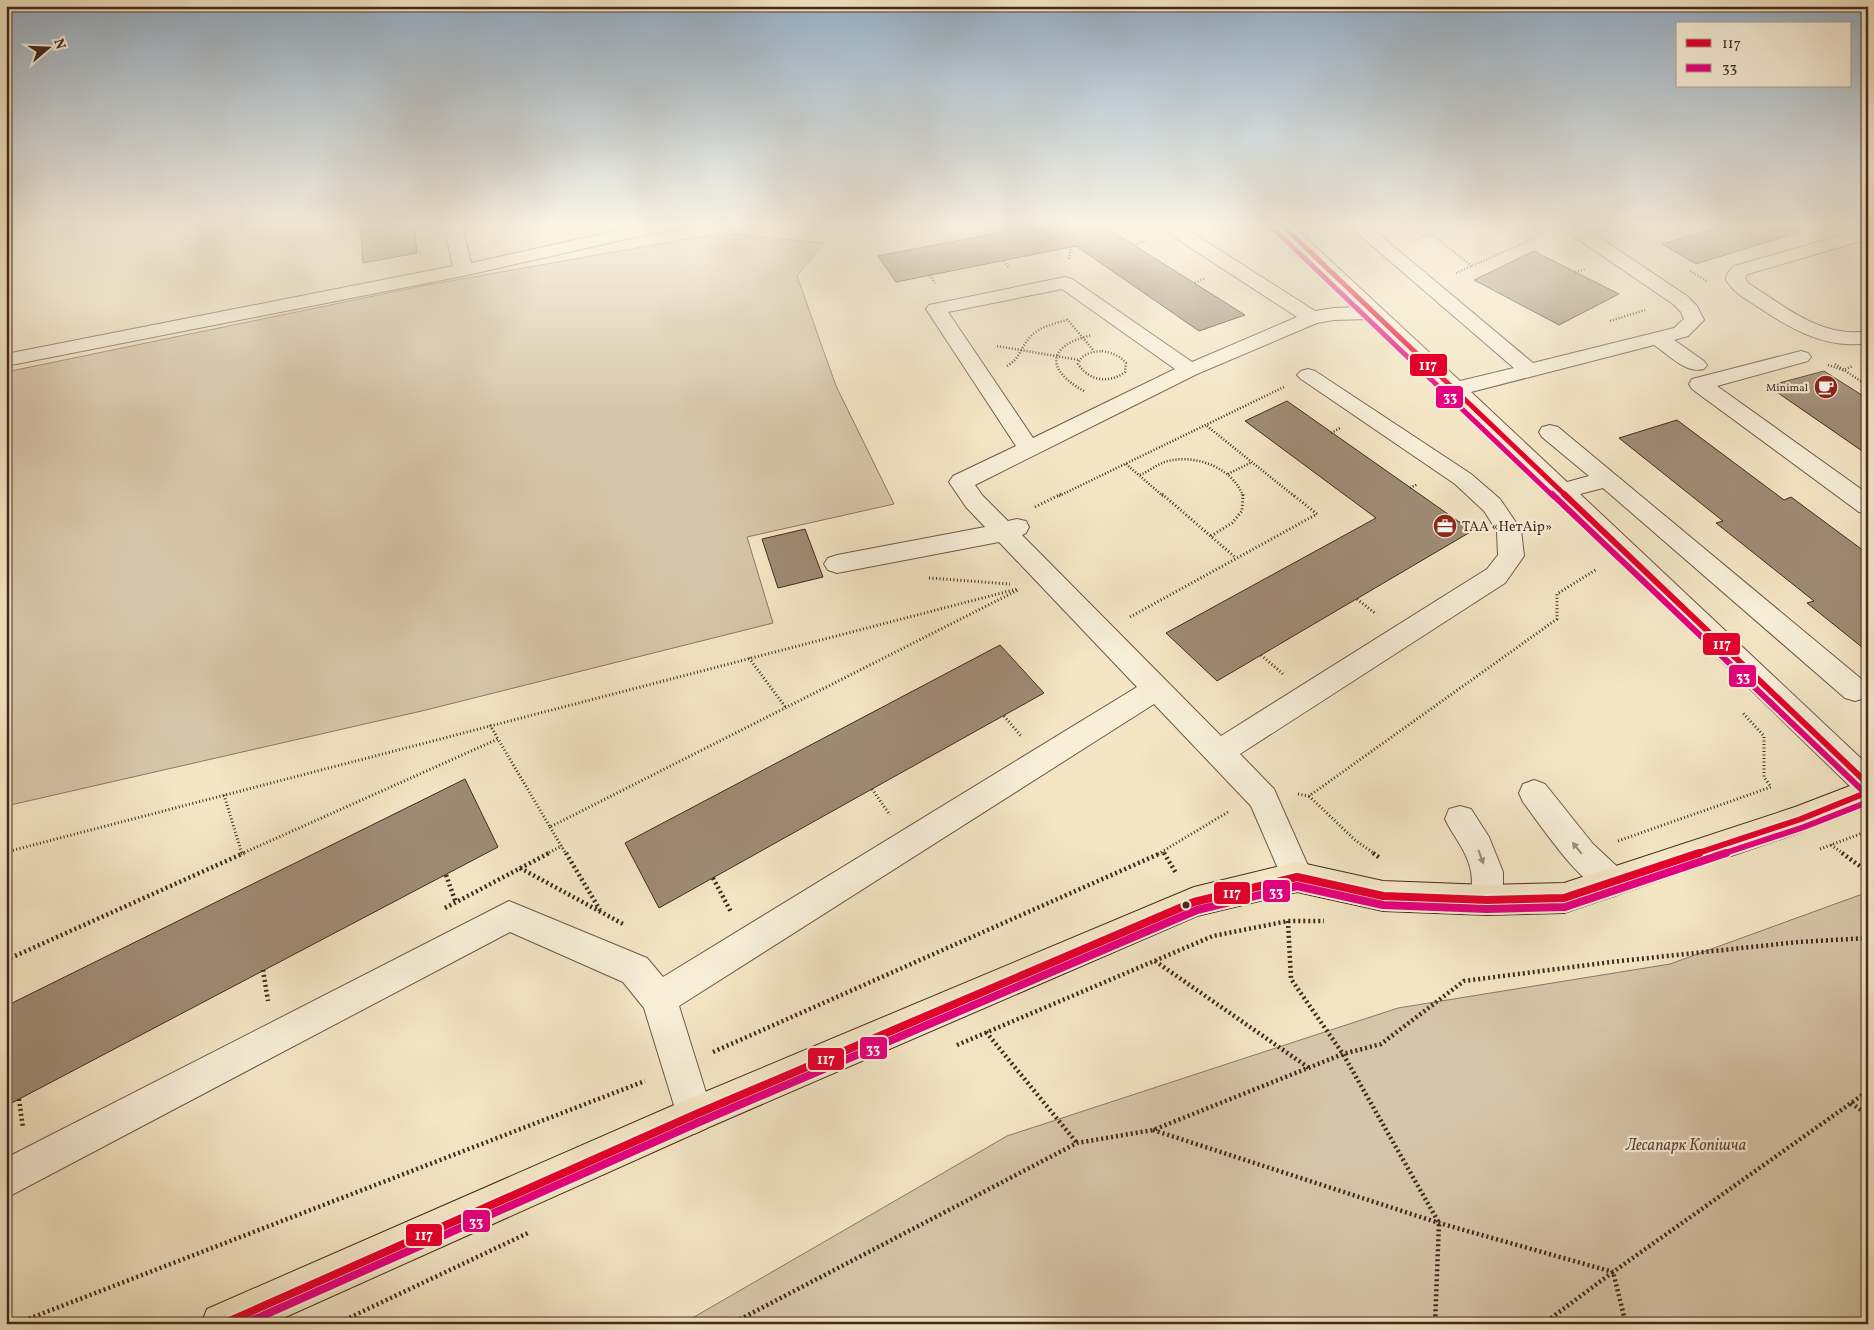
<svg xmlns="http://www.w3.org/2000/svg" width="1874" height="1330" font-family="Vollkorn,serif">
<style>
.green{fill:#d6c6a9;stroke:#8c7864}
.building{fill:#9f8c75;stroke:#432a1f}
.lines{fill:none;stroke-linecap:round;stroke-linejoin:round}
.minor-casing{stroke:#6f5948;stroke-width:2}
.major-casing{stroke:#432a1f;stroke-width:2}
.path-far2{stroke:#432a1f;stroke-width:2.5;stroke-dasharray:1 2;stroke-linecap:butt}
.path-far1{stroke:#432a1f;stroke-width:3;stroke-dasharray:1 2.5;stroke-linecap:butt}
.path{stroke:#432a1f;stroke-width:4.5;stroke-dasharray:2 3;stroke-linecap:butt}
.minor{fill:#f8efd9;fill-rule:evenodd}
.major{fill:#f4e6c5;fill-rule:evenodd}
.bus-1-far2-casing{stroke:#f8efd9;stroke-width:8}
.bus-1-far1-casing{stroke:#f8efd9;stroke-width:10}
.bus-1-casing{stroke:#f8efd9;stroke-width:12}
.bus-2-far2-casing{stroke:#f8efd9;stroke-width:8}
.bus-2-far1-casing{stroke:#f8efd9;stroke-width:10}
.bus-2-casing{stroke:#f8efd9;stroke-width:12}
.bus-1-far2{stroke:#e4002b;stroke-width:5}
.bus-1-far1{stroke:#e4002b;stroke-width:6}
.bus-1{stroke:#e4002b;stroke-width:8}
.bus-2-far2{stroke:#e5007d;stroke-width:5}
.bus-2-far1{stroke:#e5007d;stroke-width:6}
.bus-2{stroke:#e5007d;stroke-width:8}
.oneway{fill:#9e8c7c}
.bus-dot{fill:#432a1f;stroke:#f8efd9;stroke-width:2}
.labels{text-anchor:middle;stroke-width:4.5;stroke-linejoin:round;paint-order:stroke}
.far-poi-label{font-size:11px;fill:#432a1f;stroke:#f8efd9;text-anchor:end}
.poi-label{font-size:14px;fill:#432a1f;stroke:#f8efd9;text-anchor:start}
.near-park-label{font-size:16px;font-style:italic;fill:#60493b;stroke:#f8efd9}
.line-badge{stroke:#f8efd9;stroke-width:2}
.badge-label{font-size:14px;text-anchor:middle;font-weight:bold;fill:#fff}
</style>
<rect width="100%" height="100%" fill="#f4e6c5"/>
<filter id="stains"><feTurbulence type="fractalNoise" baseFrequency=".004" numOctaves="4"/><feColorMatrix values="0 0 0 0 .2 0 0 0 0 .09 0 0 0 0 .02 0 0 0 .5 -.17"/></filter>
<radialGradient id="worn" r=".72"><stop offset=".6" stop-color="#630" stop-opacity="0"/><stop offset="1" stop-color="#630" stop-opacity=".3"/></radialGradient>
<!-- green -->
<g class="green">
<path d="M721 233 824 243 797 276 836 386 894 504 747 537 773 623 426 710 6 806V372L422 286Z"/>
<path d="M1868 892V1324H682L1007 1136 1398 1008 1670 964Z"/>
</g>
<!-- building -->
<g class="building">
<path d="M360 225H414L417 253 363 263Z"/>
<path d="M1039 225H1102L1245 315 1199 331 1076 246 896 282 878 256Z"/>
<path d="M1726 225H1797L1800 232 1696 264 1662 244Z"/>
<path d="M1534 251 1575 272 1619 294 1559 325 1474 280Z"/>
<path d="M1824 371 1868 399V455L1768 386Z"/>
<path d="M1287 401 1472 531 1217 681 1166 633 1376 518 1245 421Z"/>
<path d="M1677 420 1784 500 1791 497 1868 554V652L1807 603 1814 601 1716 523 1723 521 1619 438Z"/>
<path d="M805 529 823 577 778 588 762 539Z"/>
<path d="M1000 645 1044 693 659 908 625 843Z"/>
<path d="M465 779 498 847 6 1106V1006Z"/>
</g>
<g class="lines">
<!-- minor casing -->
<g class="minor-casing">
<g id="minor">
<path d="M444 225H462L471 263 643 225H685L682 229 653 233 463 276 6 366V354L453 266Z"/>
<path d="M1159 225H1180L1315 311 1334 308 1357 307 1273 225H1292L1460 381 1514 368 1348 225H1368L1533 363 1674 328 1684 319 1681 312 1673 304 1563 229 1560 225H1581L1687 296 1697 306 1704 320 1688 336 1674 340 1704 361 1707 365 1704 369C1686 374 1669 355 1654 345L1471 392 1567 482 1589 476 1542 437 1539 432 1542 427 1550 425 1558 427 1865 682 1868 688 1865 698 1855 701 1845 698 1603 488 1580 494 1868 765V797L1857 793 1369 319 1334 320 1317 323 1197 374 975 485 982 495 1008 521 1017 519 1026 521 1029 527 1026 533 1022 535 1221 736 1487 569 1498 555 1497 531 1484 511 1455 484 1301 379 1297 375 1301 371 1308 369 1315 371 1471 474 1500 499 1521 530 1524 556 1505 583 1240 754 1274 789 1313 877 1308 887 1297 892 1286 887 1251 806 1154 704 679 1006 713 1115 707 1128 694 1134 681 1128 644 1008 623 982 510 932 6 1198V1158L509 901 647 958 663 977 1137 687 999 542 837 573 828 570 824 564 828 558 837 555 985 527 966 507 949 482 953 476 1016 446 926 309 929 305 1065 277 1072 279 1192 362 1297 317 1162 229ZM1062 289 1175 369 1033 438 948 312Z"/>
<path d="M1868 228V239L1748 274 1745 278 1748 283C1784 306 1822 339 1868 331V343C1827 350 1791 329 1758 307 1746 299 1734 293 1726 280L1727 274 1734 266Z"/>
<path d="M1801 351 1808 353 1811 357 1808 361 1717 386 1868 494V514L1859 512 1692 389 1689 384 1692 379Z"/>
<path d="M1534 780 1545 784 1593 844 1623 872 1628 882 1623 892 1612 897C1579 884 1545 831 1523 802L1519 793 1523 784Z"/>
<path d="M1460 806 1471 809 1489 837 1503 872V900L1499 911 1487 915 1475 911C1468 894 1474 887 1471 872 1468 852 1453 836 1445 819L1449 809Z"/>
</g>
</g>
<!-- major casing -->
<g class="major-casing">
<path id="major" d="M1868 779V806L1801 832 1564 913 1487 915 1383 911 1297 892 1197 916 707 1128 270 1324H201L207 1309 681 1102 1194 887 1297 862 1383 881 1487 885 1564 883 1795 807Z"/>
</g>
<!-- path-far2 -->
<g class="path-far2">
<path d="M1521 225 1543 235"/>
<path d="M1530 225 1536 230"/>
<path d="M1431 234 1472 266"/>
<path d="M1415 240 1454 225"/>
<path d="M1134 245 1146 241"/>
<path d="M1069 259 1071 247"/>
<path d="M1004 261 1009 268"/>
<path d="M1690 271 1708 282"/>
<path d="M1575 272 1586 269"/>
<path d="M1456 273 1544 234"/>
<path d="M930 275 935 283"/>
<path d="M1195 283 1204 279"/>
<path d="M1067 319 1094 351"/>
<path d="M1610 321 1645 310"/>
<path d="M997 346 1079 360"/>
<path d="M1102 351C1112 353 1119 355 1126 363L1125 372C1109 384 1089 381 1078 364 1082 353 1092 352 1102 351Z"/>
<path d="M1835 364 1868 386"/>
<path d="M1828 365 1843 370 1853 366"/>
<path d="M1007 366C1020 359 1021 346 1031 336 1040 327 1055 323 1067 320"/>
<path d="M1084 391C1044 369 1048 345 1092 335"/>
<path d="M1207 426 1294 496"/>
<path d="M1331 433 1340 428"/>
<path d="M1126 464 1163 496"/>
<path d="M1228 474 1252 462"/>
<path d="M1140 475C1149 471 1159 463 1168 461 1196 454 1233 468 1243 496"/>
<path d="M1410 488 1418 484"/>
<path d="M1059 496 1284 387"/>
</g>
<!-- path-far1 -->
<g class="path-far1">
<path d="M1162 494 1236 558"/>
<path d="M1035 507 1061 494"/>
<path d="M1211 536 1232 523 1242 511 1243 494"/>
<path d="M929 578 1010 584"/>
<path d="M1357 599 1376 614"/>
<path d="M1130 617 1317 514 1292 494"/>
<path d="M1261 655 1283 674"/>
<path d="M749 658 786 708"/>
<path d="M1004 716 1021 736"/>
<path d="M490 725 498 739"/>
<path d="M872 789 890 815"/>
<path d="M1298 794 1309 796 1557 619V594L1597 569"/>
<path d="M224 795 242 854"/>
<path d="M1309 796 1355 840 1375 854"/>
<path d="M550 827 566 854"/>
<path d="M1618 841 1771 787 1764 777V736L1742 712"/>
<path d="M1831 845 1844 854"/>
<path d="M1820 849 1868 831"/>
<path d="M6 852 1017 589"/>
<path d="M1163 852 1164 854"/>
<path d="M241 854 498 739 550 827 1018 590"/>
<path d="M546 854 562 846"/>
<path d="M1158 854 1228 812"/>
</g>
<!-- path -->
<g class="path">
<path d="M566 853 600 910"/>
<path d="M1164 853 1176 873"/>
<path d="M1373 853 1380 858"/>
<path d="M1842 853 1868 872"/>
<path d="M520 868 623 924"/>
<path d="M446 875 456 903"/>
<path d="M713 878 731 912"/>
<path d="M445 908 549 853"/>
<path d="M1288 921 1291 979 1343 1054 1439 1223 1435 1324"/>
<path d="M6 960 244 853"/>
<path d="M1155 961 1309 1068"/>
<path d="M263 970 268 1001"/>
<path d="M986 1032 1077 1143"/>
<path d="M957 1045 1213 936 1288 921H1324"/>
<path d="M713 1052 1161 853"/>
<path d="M19 1099 23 1128"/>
<path d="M1851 1103 1868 1115"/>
<path d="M1153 1130 1439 1223 1613 1272 1868 1091"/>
<path d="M15 1324 645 1081"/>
<path d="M336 1324 530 1232"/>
<path d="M731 1324 1077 1143 1153 1130 1343 1054 1381 1044 1464 981 1611 962 1798 942 1868 938"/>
<path d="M1543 1324 1613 1272 1626 1324"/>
</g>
<!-- minor -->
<use href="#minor" class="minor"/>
<!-- major -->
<use href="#major" class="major"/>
<!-- bus-1-far2 casing -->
<g class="bus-1-far2-casing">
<path id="bus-1-far2" d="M1282 225 1566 496"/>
</g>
<!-- bus-1-far1 casing -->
<g class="bus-1-far1-casing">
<g id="bus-1-far1">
<path d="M1564 494 1868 784"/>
<path d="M1695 854 1801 819 1868 792"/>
</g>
</g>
<!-- bus-1 casing -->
<g class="bus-1-casing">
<path id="bus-1" d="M223 1324 694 1115 1194 902 1297 877 1383 896 1487 900 1564 898 1699 853"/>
</g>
<!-- bus-2-far2 casing -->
<g class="bus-2-far2-casing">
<path id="bus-2-far2" d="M1276 231 1553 496"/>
</g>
<!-- bus-2-far1 casing -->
<g class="bus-2-far1-casing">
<g id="bus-2-far1">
<path d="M1552 494 1862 790"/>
<path d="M1722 854 1804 827 1868 802"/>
</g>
</g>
<!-- bus-2 casing -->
<g class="bus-2-casing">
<path id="bus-2" d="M244 1324 697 1123 1197 910 1297 886 1383 905 1487 909 1565 907 1726 853"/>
</g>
<!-- bus-1-far2 -->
<use href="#bus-1-far2" class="bus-1-far2"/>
<!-- bus-1-far1 -->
<use href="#bus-1-far1" class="bus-1-far1"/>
<!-- bus-1 -->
<use href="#bus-1" class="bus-1"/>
<!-- bus-2-far2 -->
<use href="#bus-2-far2" class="bus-2-far2"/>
<!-- bus-2-far1 -->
<use href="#bus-2-far1" class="bus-2-far1"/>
<!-- bus-2 -->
<use href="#bus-2" class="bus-2"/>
</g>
<!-- one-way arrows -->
<defs><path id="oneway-solid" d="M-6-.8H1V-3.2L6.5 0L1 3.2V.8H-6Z" transform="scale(1.25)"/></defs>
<g class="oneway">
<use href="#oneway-solid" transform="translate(1577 848) rotate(-129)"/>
<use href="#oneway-solid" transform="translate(1481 857) rotate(70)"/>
</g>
<!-- sky -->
<linearGradient id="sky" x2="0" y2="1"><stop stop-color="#95aec4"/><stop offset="0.55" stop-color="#faf4e5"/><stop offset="1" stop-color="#faf4e5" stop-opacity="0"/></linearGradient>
<rect width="1874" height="411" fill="url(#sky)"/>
<!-- icons -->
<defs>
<g id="cafe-disc" transform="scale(1.25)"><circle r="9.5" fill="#8f2418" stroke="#f8efd9"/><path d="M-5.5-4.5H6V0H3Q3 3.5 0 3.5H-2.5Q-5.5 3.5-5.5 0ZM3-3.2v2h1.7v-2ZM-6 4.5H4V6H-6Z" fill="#fff"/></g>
<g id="office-disc" transform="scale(1.25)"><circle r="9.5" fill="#8f2418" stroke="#f8efd9"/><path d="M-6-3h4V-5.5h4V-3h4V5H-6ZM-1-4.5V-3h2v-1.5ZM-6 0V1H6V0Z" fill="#fff"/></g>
</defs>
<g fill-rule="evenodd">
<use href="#cafe-disc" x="1826" y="387"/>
<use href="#office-disc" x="1445" y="526"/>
</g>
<!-- markers -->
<circle class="bus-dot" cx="1186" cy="905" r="4.5"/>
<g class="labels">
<!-- far-poi labels -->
<g class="far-poi-label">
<text x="1808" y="391">Minimal</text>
</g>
<!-- poi labels -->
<g class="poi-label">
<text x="1462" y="531">ТАА «НетАір»</text>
</g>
<!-- near-park labels -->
<g class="near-park-label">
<text x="1686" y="1150">Лесапарк Копішча</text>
</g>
</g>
<g class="line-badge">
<rect x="1409" y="353" width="39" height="24" rx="5" fill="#e4002b"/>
<rect x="1435" y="385" width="29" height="24" rx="5" fill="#e5007d"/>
<rect x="1702" y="632" width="39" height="24" rx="5" fill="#e4002b"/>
<rect x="1728" y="664" width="29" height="24" rx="5" fill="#e5007d"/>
<rect x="1262" y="879" width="29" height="24" rx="5" fill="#e5007d"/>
<rect x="1213" y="881" width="38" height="24" rx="5" fill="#e4002b"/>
<rect x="859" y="1036" width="29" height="24" rx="5" fill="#e5007d"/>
<rect x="807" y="1047" width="38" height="24" rx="5" fill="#e4002b"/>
<rect x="462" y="1209" width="29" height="24" rx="5" fill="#e5007d"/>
<rect x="405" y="1223" width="38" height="24" rx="5" fill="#e4002b"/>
</g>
<g class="badge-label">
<text x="1428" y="370">117</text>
<text x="1450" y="401">33</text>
<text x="1722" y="649">117</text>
<text x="1743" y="681">33</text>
<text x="1276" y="896">33</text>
<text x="1232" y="898">117</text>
<text x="873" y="1053">33</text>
<text x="826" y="1064">117</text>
<text x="476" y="1226">33</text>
<text x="424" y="1240">117</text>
</g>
<!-- margin -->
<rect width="1874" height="1330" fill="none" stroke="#f4e6c5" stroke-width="25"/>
<rect x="8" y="8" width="1859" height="1315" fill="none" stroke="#432a1f" stroke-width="2.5"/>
<rect x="12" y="12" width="1849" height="1305" fill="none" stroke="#432a1f"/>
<!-- legend -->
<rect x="1676" y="22" width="175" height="65" fill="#f8efd9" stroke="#b0a08f"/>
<rect x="1686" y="39" width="25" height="8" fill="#e4002b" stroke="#b0a08f"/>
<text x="1722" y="48" font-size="15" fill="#432a1f">117</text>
<rect x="1686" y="64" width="25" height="8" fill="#e5007d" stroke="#b0a08f"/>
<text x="1722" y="72" font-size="15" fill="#432a1f">33</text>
<!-- north arrow -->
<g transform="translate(48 48) rotate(71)" stroke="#f8efd9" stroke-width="4" paint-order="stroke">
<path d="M0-4L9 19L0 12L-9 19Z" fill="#432a1f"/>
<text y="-8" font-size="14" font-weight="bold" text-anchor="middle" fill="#432a1f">N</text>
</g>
<rect width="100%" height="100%" filter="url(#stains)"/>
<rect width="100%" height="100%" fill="url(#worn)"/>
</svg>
